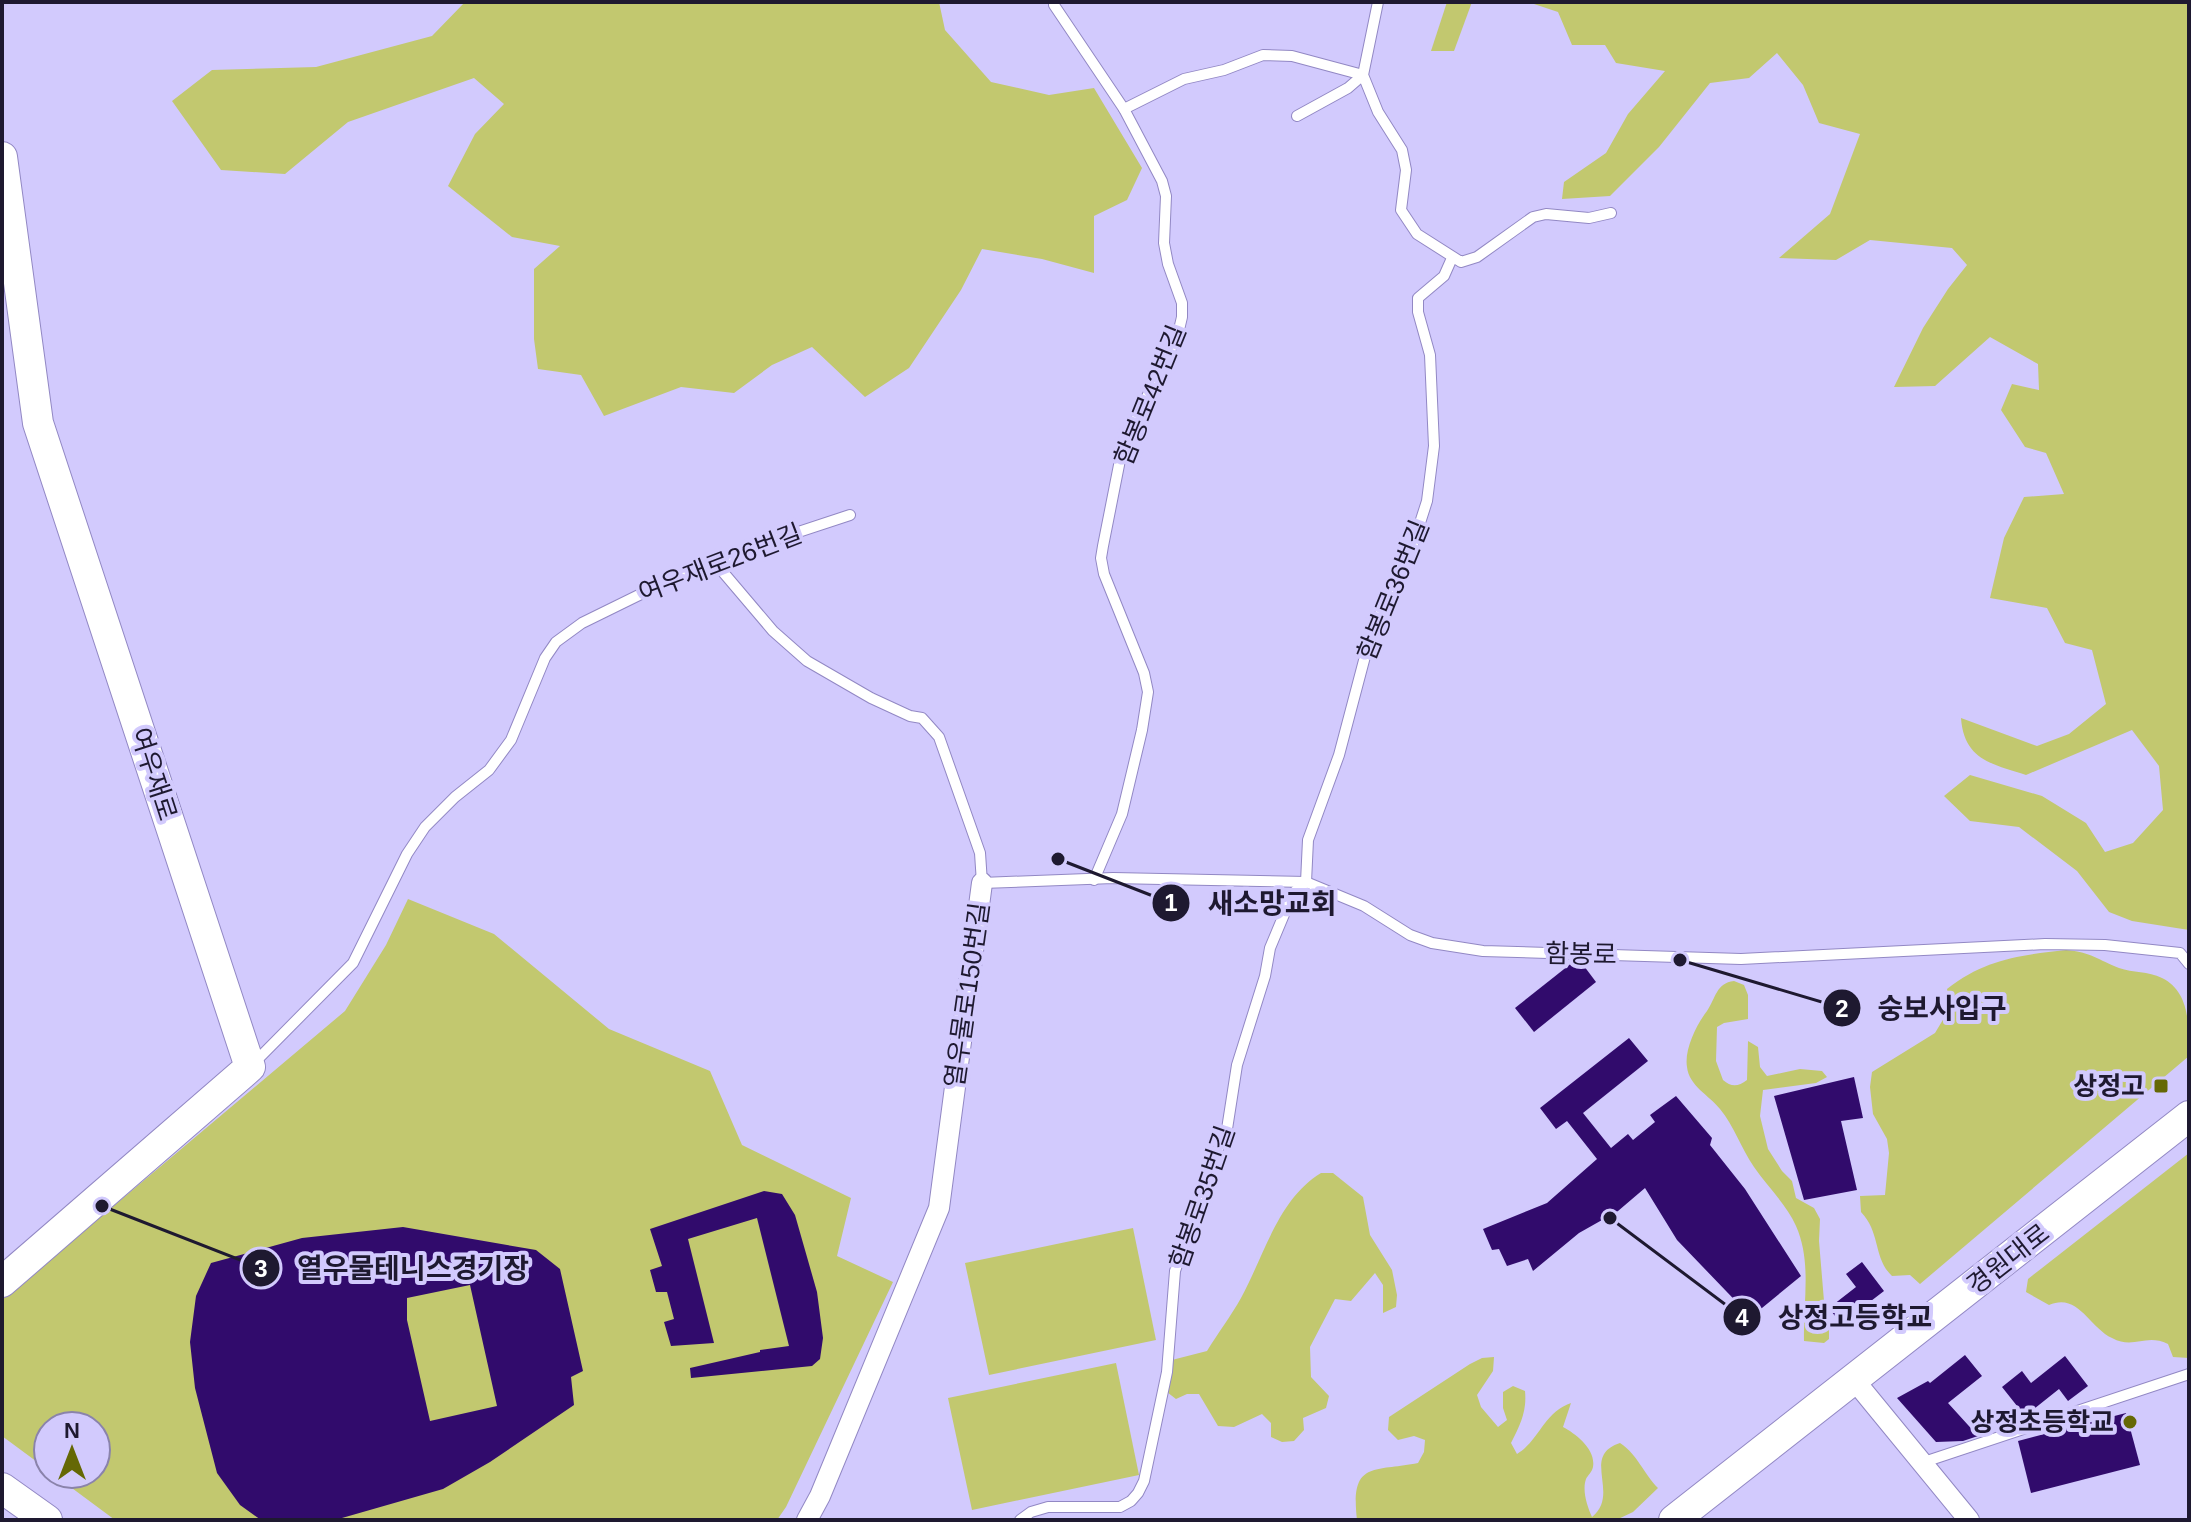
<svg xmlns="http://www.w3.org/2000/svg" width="2191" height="1522" font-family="Helvetica,'Noto Sans KR',sans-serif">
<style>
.green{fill:#c2c86f}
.building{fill:#310b6c;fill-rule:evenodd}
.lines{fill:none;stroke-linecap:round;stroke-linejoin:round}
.lane-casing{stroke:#9288c4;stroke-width:12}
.street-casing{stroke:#9288c4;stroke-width:22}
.secondary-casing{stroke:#9288c4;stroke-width:32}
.lane{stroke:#fff;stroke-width:10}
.street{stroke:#fff;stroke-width:20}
.secondary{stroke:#fff;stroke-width:30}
.poi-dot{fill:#656805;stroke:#d2cafd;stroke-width:3}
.labels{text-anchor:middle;stroke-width:8;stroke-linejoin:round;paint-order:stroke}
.street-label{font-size:26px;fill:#1e1930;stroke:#d2cafd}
.poi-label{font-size:26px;font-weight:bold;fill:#1e1930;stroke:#d2cafd;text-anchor:end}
.leader{fill:none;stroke:#1e1930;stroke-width:3}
.callout-dot{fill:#1e1930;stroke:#d2cafd;stroke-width:3}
.mark-label{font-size:24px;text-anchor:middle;font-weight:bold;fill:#fff}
.callout-label{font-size:28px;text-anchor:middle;font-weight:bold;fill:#1e1930;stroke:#d2cafd;stroke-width:8;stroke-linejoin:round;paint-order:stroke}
</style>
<rect width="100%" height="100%" fill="#d2cafd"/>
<!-- green -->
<g class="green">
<path d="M465 2H939L945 30 991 82 1049 95 1094 88 1142 168 1127 200 1094 216V273L1042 259 982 249 961 290 909 368 865 397 812 347 772 365 734 393 681 387 604 416 581 375 538 369 534 339V269L560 246 512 237 448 186 475 134 504 104 474 78 348 122 285 174 221 170 172 101 212 70 316 67 432 36Z"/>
<path d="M1447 2H1472L1454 51H1431Z"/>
<path d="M1528 2H2189V930L2132 921 2109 912 2077 871 2019 827 1970 821 1944 796 1970 775 2042 796 2086 823 2105 852 2133 843 2163 810 2159 766 2132 730 2026 775C1992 764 1964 760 1961 718L2037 746 2069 734 2106 704 2092 650 2065 643 2047 608 1990 598 2004 538 2024 497 2064 494 2046 453 2025 447 2001 410 2012 384 2039 390 2038 364 1990 337 1935 386 1894 387 1923 328 1948 289 1967 265 1952 248 1870 240 1836 260 1779 258 1830 214 1860 134 1819 123 1803 85 1777 53 1749 78 1710 83 1659 147 1610 196 1562 199 1564 182 1606 153 1628 114 1665 71 1616 63 1605 45H1572L1558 12Z"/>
<path d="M408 899 494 934 609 1029 710 1071 742 1145 851 1198 837 1256 893 1282 786 1507 777 1520H115L53 1474H96V1426H48V1470L2 1436V1300L345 1011 386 945Z"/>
<path d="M2066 950C2091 952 2098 960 2119 968 2133 973 2148 971 2162 978 2191 992 2189 1029 2189 1056L1920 1284 1910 1275 1892 1276C1873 1258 1881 1233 1861 1212L1860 1196 1885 1195 1889 1153 1887 1139 1873 1114 1870 1087 1872 1072 1935 1033 1950 1008 1947 989C1985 959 2020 955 2066 950Z"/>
<path d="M1734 981 1744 985 1748 995V1019L1724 1023 1717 1027 1716 1061 1723 1080C1731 1087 1738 1087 1747 1080L1748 1041 1758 1047 1760 1067 1767 1076 1800 1069 1822 1071 1827 1077 1816 1083 1763 1090 1760 1116 1768 1149 1782 1171 1792 1181 1796 1198 1814 1208 1820 1219 1819 1241 1824 1301 1829 1320V1339L1824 1343 1804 1341C1803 1302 1812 1262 1796 1226 1787 1205 1767 1186 1754 1167 1741 1148 1734 1126 1720 1109 1709 1095 1689 1086 1687 1067 1684 1049 1697 1024 1707 1011 1716 998 1716 983 1734 981Z"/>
<path d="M2189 1153V1358L2173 1357 2168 1344C2145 1333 2134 1350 2112 1338 2089 1327 2078 1292 2049 1305L2026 1292 2028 1279Z"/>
<path d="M1321 1173H1333L1363 1197 1370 1235 1392 1270 1397 1295 1396 1307 1383 1313V1285L1375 1273 1351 1301 1335 1299 1310 1347 1311 1377 1329 1396 1326 1408 1303 1418 1304 1430 1294 1441 1282 1442 1271 1437V1423L1262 1414 1234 1427 1218 1426 1199 1394H1187L1176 1399 1163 1389 1168 1361 1207 1351C1218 1333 1231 1316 1241 1298 1264 1256 1278 1199 1321 1173Z"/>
<path d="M1133 1228 1156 1340 989 1375 965 1263Z"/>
<path d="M1494 1357 1493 1371 1477 1395 1481 1407 1498 1427 1507 1420 1503 1408V1392L1513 1386 1525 1391C1527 1412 1520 1425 1511 1443L1517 1454C1539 1441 1544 1412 1571 1403L1563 1427C1576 1434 1596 1449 1593 1467 1592 1472 1588 1475 1586 1479 1582 1490 1587 1506 1592 1517 1621 1494 1580 1456 1620 1443 1638 1455 1643 1473 1658 1488L1633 1512 1616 1520H1357C1350 1460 1374 1472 1418 1463L1424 1452 1425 1440 1414 1436 1398 1440 1388 1430 1389 1417 1470 1364 1482 1358Z"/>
<path d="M1116 1363 1139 1475 972 1510 948 1398Z"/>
</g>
<!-- building -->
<g class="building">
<path d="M1573 962H1581L1596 982 1534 1032 1515 1008Z"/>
<path d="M1629 1038 1648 1061 1583 1113 1611 1148 1628 1134 1633 1140 1655 1122 1650 1115 1676 1096 1712 1138 1710 1145 1745 1189 1801 1276 1751 1317 1677 1240 1645 1188 1618 1211 1579 1233 1533 1271 1528 1259 1507 1266 1499 1249 1492 1250 1483 1229 1547 1203 1597 1159 1567 1121 1556 1129 1540 1108Z"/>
<path d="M1854 1077 1863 1118 1841 1121 1857 1190 1804 1200 1774 1096Z"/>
<path d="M764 1191 782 1194 795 1215 817 1292 823 1338 820 1359 812 1366 691 1378 690 1368 760 1352V1350L789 1346 757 1218 688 1239 714 1343 671 1346 664 1322 674 1319 667 1292H656L650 1270 662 1266 650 1229Z"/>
<path d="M403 1227 536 1250 560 1269 583 1371 571 1377 574 1405 490 1462 443 1489 335 1520H261L240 1505 217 1473 195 1388 190 1342 196 1296 211 1263 302 1238ZM470 1285 497 1406 430 1421 407 1320V1298Z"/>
<path d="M1862 1262 1884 1291 1841 1324 1829 1308 1856 1287 1846 1274Z"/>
<path d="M1965 1355 1982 1376 1948 1403 1978 1436 1963 1441 1936 1442 1897 1398 1928 1381 1930 1383Z"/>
<path d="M2065 1356 2088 1386 2068 1401 2059 1389 2025 1416 2002 1387 2022 1371 2031 1383Z"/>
<path d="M2126 1413 2140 1465 2031 1493 2018 1441Z"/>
</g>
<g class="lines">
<!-- lane casing -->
<g class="lane-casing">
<g id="lane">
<path d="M1378 2 1363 75 1378 112 1402 150 1406 170 1401 210 1417 234 1461 262 1477 257 1533 217 1546 214 1589 218 1611 213"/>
<path d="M1054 5 1124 109 1162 181 1166 196 1164 243 1168 264 1182 303V317L1178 334 1135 421 1120 460 1103 546 1101 558 1104 574 1144 673 1148 692 1142 730 1122 814 1094 880"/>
<path d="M1124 109 1184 79 1224 70 1263 55 1292 56 1363 75"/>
<path d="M1297 116 1348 88 1363 75"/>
<path d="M717 565 773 631 807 661 871 698 910 716 922 718 939 737 980 853 982 883 1113 878 1306 882 1364 906 1410 935 1432 943 1483 951 1741 959 2045 944 2105 945 2180 953 2189 964"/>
<path d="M253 1064 353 963 407 854 425 827 455 797 489 770 511 740 545 658 556 642 582 623 696 567 717 565 753 547 850 515"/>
<path d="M1921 1463 2189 1374"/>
<path d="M1020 1520 1031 1512 1048 1507H1120L1131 1501 1138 1493 1144 1481 1167 1372 1175 1271 1212 1162 1227 1129 1237 1065 1265 976 1270 948 1293 893 1306 882 1308 840 1339 755 1372 630 1411 551 1427 501 1434 446 1430 355 1418 312V298L1444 276 1452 258"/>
</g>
</g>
<!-- street casing -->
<g class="street-casing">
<g id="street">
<path d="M1855 1381 1969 1520"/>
<path d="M807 1520 820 1496 939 1208 982 883"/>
</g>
</g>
<!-- secondary casing -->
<g class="secondary-casing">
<g id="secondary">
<path d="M2 157 38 423 250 1067 2 1282"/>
<path d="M2 1488 47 1520"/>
<path d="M1674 1520 2189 1116"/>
</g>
</g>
<!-- lane -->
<use href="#lane" class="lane"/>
<!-- street -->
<use href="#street" class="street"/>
<!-- secondary -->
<use href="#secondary" class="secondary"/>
</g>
<!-- markers -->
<g class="poi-dot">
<rect x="2153" y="1078" width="16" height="16" rx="4"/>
<circle cx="2130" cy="1422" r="8"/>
</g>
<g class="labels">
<!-- street labels -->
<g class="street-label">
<text transform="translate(1150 395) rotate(-68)" y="9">함봉로42번길</text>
<text transform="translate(720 563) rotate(-21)" y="9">여우재로26번길</text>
<text transform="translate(1393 590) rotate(-68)" y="9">함봉로36번길</text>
<text transform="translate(154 774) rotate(72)" y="9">여우재로</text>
<text transform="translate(1581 954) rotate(1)" y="9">함봉로</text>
<text transform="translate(967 995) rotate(-82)" y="9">열우물로150번길</text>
<text transform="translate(1202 1197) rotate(-71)" y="9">함봉로35번길</text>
<text transform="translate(2008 1259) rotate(-38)" y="9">경원대로</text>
</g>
<!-- poi labels -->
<g class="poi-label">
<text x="2145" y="1095">상정고</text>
<text x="2114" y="1431">상정초등학교</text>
</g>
</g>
<!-- callouts -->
<path class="leader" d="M1058 859L1171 903M1680 960L1842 1008M102 1206L261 1268M1610 1218L1742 1317"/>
<g class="callout-dot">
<circle cx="1058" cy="859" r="8"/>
<circle cx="1680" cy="960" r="8"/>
<circle cx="102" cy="1206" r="8"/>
<circle cx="1610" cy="1218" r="8"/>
<circle cx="1171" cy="903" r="20"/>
<circle cx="1842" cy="1008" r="20"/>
<circle cx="261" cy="1268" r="20"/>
<circle cx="1742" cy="1317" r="20"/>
</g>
<g class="mark-label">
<text x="1171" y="911">1</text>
<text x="1842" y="1017">2</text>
<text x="261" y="1277">3</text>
<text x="1742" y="1326">4</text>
</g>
<g class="callout-label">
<text x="1272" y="913">새소망교회</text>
<text x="1942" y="1018">숭보사입구</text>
<text x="413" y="1278">열우물테니스경기장</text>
<text x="1855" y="1327">상정고등학교</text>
</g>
<!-- border -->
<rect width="2191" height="1522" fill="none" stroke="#1e1930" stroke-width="8"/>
<!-- north arrow -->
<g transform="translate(72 1450)"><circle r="38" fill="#d2cafd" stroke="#8a83ab" stroke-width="2"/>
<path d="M0-6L14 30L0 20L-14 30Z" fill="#656805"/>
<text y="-12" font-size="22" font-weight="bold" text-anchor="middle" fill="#1e1930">N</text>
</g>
</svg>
